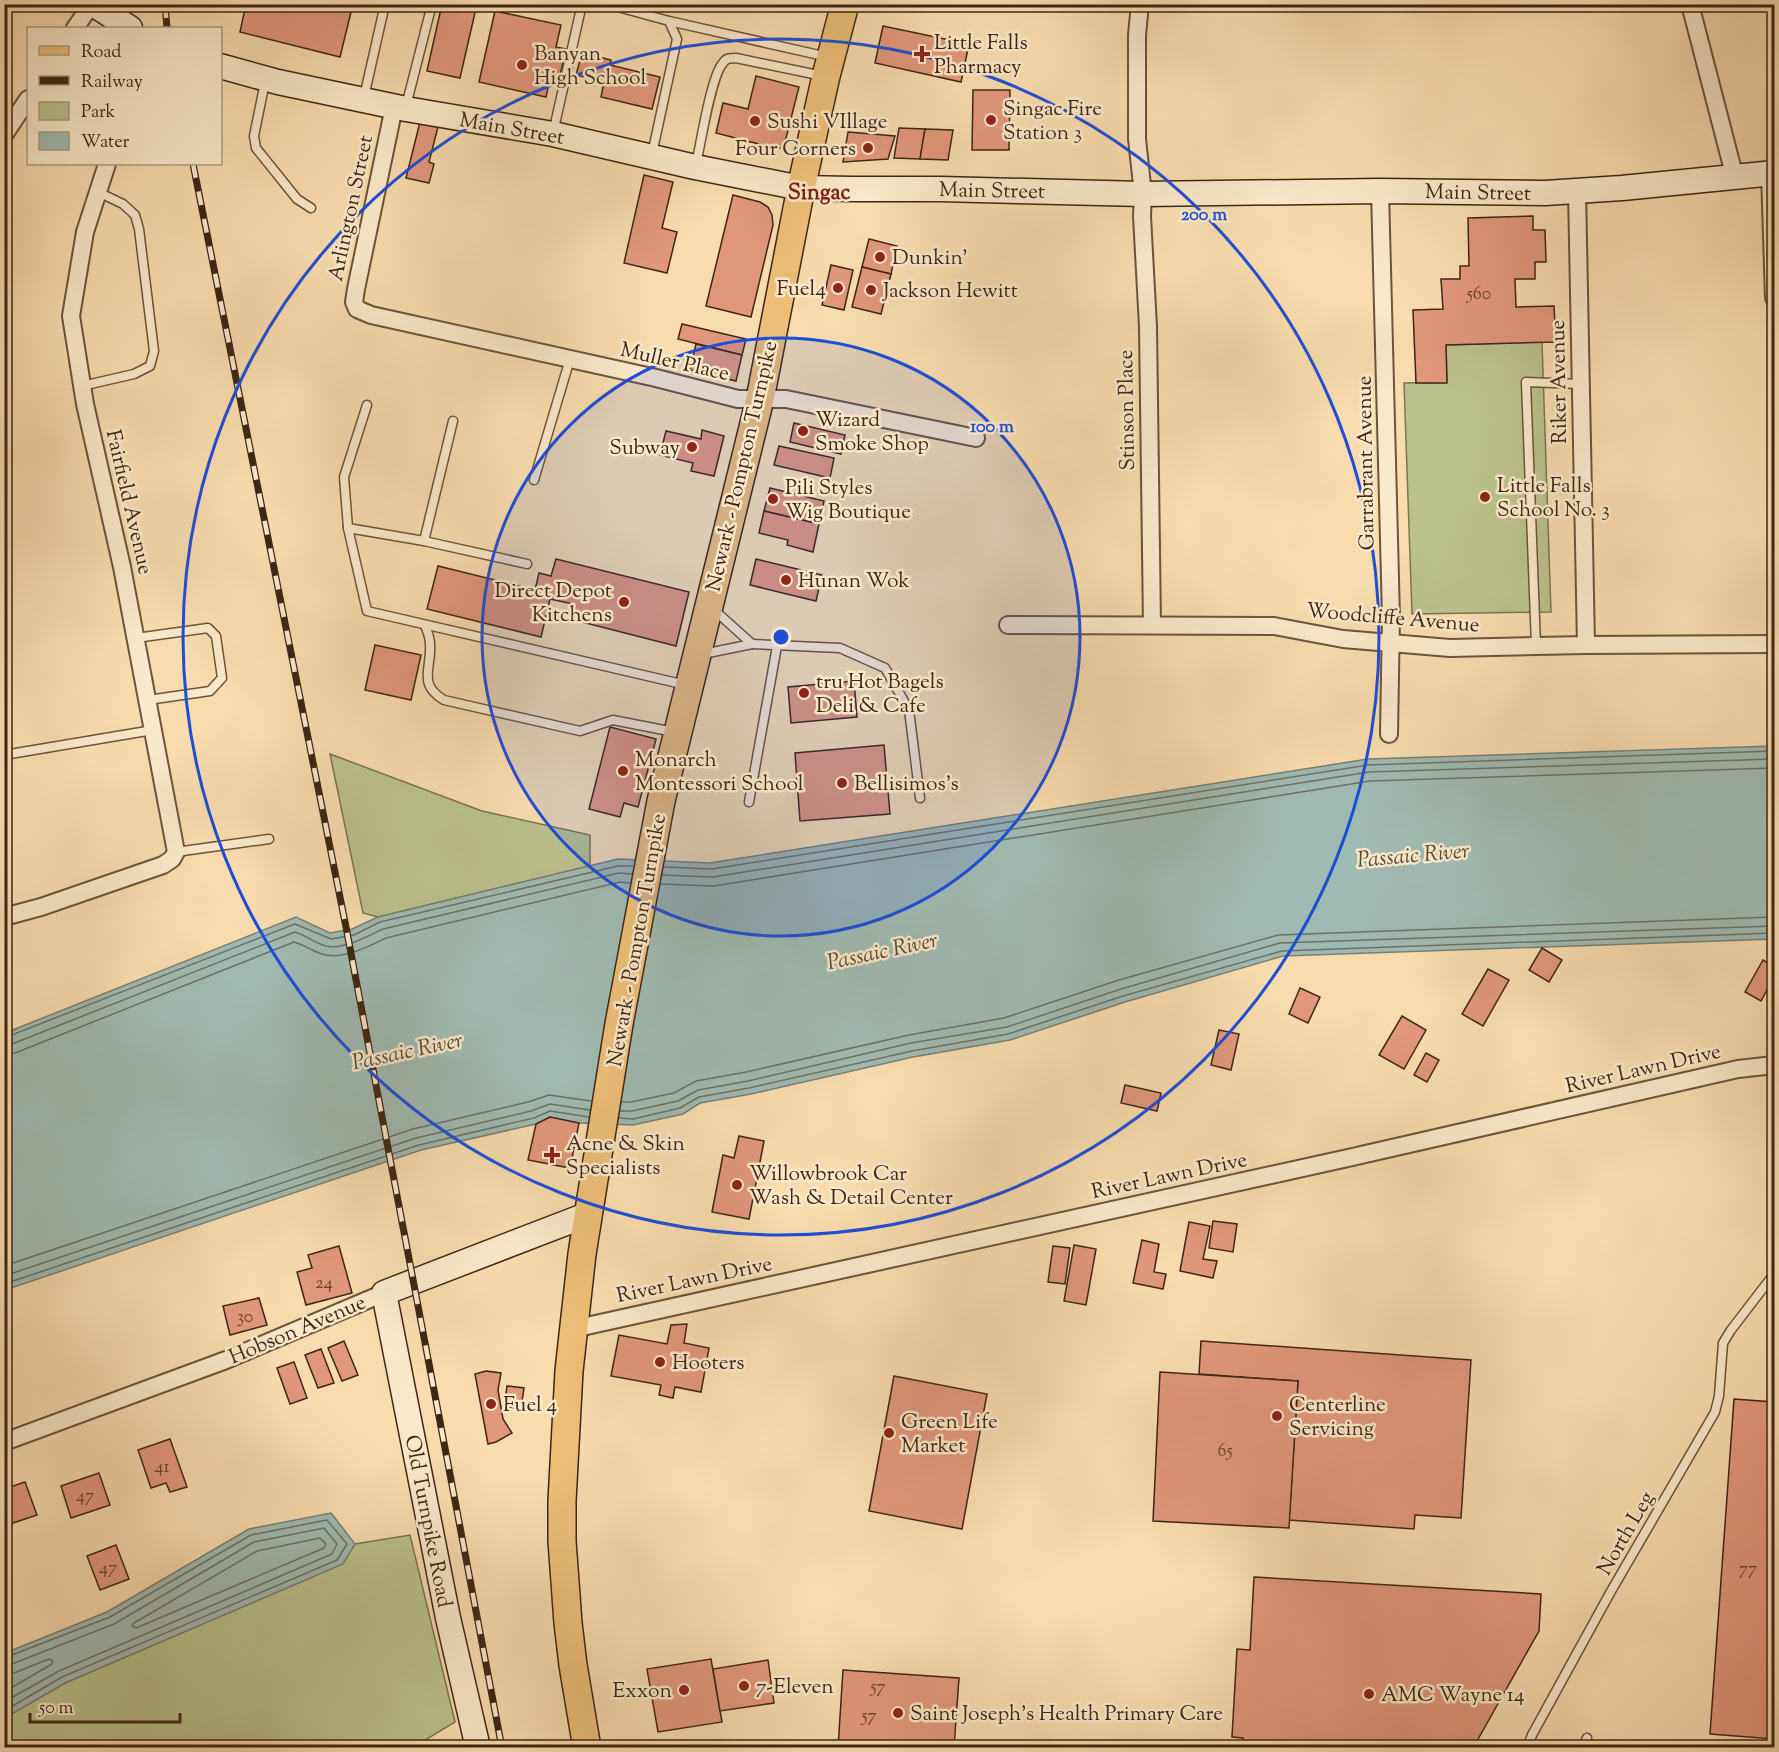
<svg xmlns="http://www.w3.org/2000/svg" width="1779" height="1752" font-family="'Sorts Mill Goudy',serif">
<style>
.green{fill:#bbc18c;stroke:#7c7350;stroke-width:1.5}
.water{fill:#9fbab2;stroke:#787e73;stroke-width:1.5}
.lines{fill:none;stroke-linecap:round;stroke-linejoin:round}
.shore{stroke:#6e7064;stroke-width:1.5}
.building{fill:#e1977a;stroke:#3e2515;stroke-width:1.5}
.lane-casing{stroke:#6c533b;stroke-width:11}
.street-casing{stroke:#6c533b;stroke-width:20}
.secondary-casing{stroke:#3e2515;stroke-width:27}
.primary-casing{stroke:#3e2515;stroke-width:30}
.lane{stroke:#fae8ca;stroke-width:8}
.street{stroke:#fae8ca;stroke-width:16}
.secondary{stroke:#fae8ca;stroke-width:24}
.primary{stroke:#ecbe77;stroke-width:27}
.rail-casing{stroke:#3e2515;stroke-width:7}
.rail{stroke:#fae8ca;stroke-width:4.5;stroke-dasharray:14;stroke-linecap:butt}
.ring{fill:none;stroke:#1d4ed8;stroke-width:3}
.poi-dot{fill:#8f2418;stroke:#fae8ca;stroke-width:2}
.labels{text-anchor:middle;stroke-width:5;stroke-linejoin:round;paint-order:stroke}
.number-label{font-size:18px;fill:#67422e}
.poi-label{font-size:21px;fill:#3e2515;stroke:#fae8ca;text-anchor:start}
.street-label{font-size:21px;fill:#3e2515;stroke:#fae8ca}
.neighbourhood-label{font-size:22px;font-weight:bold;fill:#7a1f14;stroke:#fae8ca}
.water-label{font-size:22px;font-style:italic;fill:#564a3c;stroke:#fae8ca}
.centre{fill:#1d4ed8;stroke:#fae8ca;stroke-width:3}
.ring-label{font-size:18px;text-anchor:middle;font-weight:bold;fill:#1d4ed8;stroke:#fae8ca;stroke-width:5;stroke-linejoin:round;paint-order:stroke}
</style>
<rect width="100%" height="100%" fill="#f8dcae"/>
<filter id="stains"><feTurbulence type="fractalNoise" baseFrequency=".00333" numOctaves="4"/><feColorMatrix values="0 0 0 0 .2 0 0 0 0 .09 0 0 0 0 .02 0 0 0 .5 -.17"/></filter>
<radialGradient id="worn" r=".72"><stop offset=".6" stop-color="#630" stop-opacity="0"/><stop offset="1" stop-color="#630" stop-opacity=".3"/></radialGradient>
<!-- green -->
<g class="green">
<path d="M1542 342 1551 612 1412 614 1404 383 1447 382 1446 345Z"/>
<path d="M330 754 482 811 590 835V866L378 917 363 913Z"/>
<path d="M410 1535 455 1722 414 1747 5 1748 4 1718 65 1683 342 1564 355 1544Z"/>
</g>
<!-- water -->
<g class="water">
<path d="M1774 746V939L1283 956 1125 1002 1010 1040 913 1057 751 1094 700 1103 683 1114 633 1125 579 1123 550 1117 536 1124 421 1150 5 1290V1033L296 917 330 933 352 929 378 917 618 859 710 863 1368 759Z"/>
<path d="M331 1513 355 1544 343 1564 65 1683 5 1718V1653L107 1612 249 1529Z"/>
</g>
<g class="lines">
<!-- shore -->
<g class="shore">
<path d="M664 867 712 869 1368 765 1774 751"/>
<path d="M662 875 713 877 1369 772 1774 759"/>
<path d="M661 884 714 886 1370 781 1774 768"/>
<path d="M4 1038 295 924 331 939 354 935 380 922 618 866H633"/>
<path d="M4 1045 12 1044 295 932C305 935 315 943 326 946 344 950 368 936 383 929L619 873 632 874"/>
<path d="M4 1054 15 1053 294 942C305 945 315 953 326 955 345 959 369 946 386 938L620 882 630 883"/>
<path d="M622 1102H631L674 1093 696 1081 746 1072 909 1035 1004 1018 1119 980 1278 935 1774 917"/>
<path d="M620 1111H632L678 1101 698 1090 748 1081 911 1043 1007 1027 1121 989 1280 943 1774 926"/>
<path d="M619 1118 633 1119 680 1108 699 1097 749 1088 912 1051 1008 1034 1123 996 1282 951 1774 933"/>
<path d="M4 1266 413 1129 528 1102 549 1095 591 1101"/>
<path d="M4 1276 416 1138 531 1111 550 1104 590 1110"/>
<path d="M4 1284 419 1145 534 1118 550 1111 589 1117"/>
<path d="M320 1538 326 1544 324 1548 136 1628 132 1626 134 1623 257 1551Z"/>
<path d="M4 1658 110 1617 251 1535 327 1520 347 1544 337 1560 62 1677 4 1711"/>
<path d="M4 1665 12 1664 114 1624 254 1542 324 1528 337 1544 332 1554 59 1671 4 1702"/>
<path d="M4 1674 14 1673 49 1659 53 1661 52 1664 4 1692"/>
</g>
</g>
<!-- building -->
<g class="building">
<path d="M246 4H311L324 8V4H353L340 57 240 32Z"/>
<path d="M442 4H477L460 78 427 71Z"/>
<path d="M495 11 561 25 556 47 566 49 558 84 549 83 546 97 479 82Z"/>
<path d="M883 26 969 44 961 82 875 63Z"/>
<path d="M582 53 611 60 610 65 660 77 652 109 601 97 604 82 576 75Z"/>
<path d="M756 76 799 87 784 146 778 149 716 133 723 103 748 109Z"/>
<path d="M973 90H1010L1009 150H972Z"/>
<path d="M420 122 438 127 429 162 434 164 429 183 406 178Z"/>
<path d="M899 128 925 129 920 159 894 158Z"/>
<path d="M925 129 953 130 948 160 920 159Z"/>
<path d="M848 132 895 136 888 159 843 162Z"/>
<path d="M644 175 673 182 662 228 677 232 667 273 624 263Z"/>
<path d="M733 195 760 202 768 207 772 215 773 225 751 317 706 306Z"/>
<path d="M1533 216V230H1545L1546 262H1535V279H1515L1516 307 1554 306 1556 342 1446 345 1447 383H1416L1413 310 1443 309 1441 279H1460V266H1469L1468 218Z"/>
<path d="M869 239 897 246 891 274 862 267Z"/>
<path d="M831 265 853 270 844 310 822 305Z"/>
<path d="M862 267 891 274 881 314 852 307Z"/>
<path d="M682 324 746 339 742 355 678 339Z"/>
<path d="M696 344 742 355 736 381 690 370Z"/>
<path d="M794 423 845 435 841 454 790 442Z"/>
<path d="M702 430 724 436 714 476 691 471 693 463 660 455 666 431 701 439Z"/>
<path d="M779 446 834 458 830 478 774 465Z"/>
<path d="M770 488 824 501 819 524 764 511Z"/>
<path d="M764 511 819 524 813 552 787 545 788 540 759 533Z"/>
<path d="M556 559 689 592 676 646 570 619 573 604 550 599 541 637 427 609 438 566 535 590 539 573 551 576Z"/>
<path d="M756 559 822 575 816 601 750 585Z"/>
<path d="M375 645 421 655 411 700 365 690Z"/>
<path d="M854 681 857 717 791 723 788 687Z"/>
<path d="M610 727 656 739 638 807 624 803 620 817 589 809Z"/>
<path d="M884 745 890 814 800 821 795 753Z"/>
<path d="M1542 948 1562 960 1549 982 1529 970Z"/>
<path d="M1763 960 1774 967V977L1761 1001 1745 992Z"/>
<path d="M1488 969 1509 980 1483 1026 1462 1014Z"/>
<path d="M1300 988 1320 997 1308 1023 1289 1014Z"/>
<path d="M1402 1016 1426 1030 1404 1069 1379 1055Z"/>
<path d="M1219 1030 1239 1034 1231 1070 1211 1065Z"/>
<path d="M1426 1053 1439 1060 1427 1082 1414 1075Z"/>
<path d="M1125 1085 1161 1093 1157 1111 1121 1103Z"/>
<path d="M550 1117 579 1123 570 1168 528 1160 536 1124Z"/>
<path d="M739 1136 764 1141 749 1219 712 1212 723 1155 734 1158Z"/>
<path d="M1213 1221 1237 1224 1233 1252 1209 1248Z"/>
<path d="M1189 1222 1210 1226 1203 1259 1217 1261 1213 1278 1180 1271Z"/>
<path d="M1142 1240 1159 1244 1154 1272 1166 1274 1163 1289 1133 1283Z"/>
<path d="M1074 1245 1096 1249 1086 1305 1064 1301Z"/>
<path d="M339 1246 352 1293 306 1305 297 1272 312 1268 308 1255Z"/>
<path d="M1053 1246 1070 1248 1065 1284 1048 1282Z"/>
<path d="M259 1298 267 1325 230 1335 223 1306Z"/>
<path d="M687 1324 684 1343 709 1348 701 1392 675 1387 673 1398 659 1395 661 1385 611 1376 619 1335 667 1344 671 1325Z"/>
<path d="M344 1341 358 1375 342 1381 328 1348Z"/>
<path d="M1201 1341 1471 1360 1461 1518 1415 1515 1414 1529 1289 1520 1298 1381 1199 1374Z"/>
<path d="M321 1349 334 1383 318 1388 305 1355Z"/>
<path d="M294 1362 307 1398 290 1404 277 1368Z"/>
<path d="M486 1371 501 1373 498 1390 503 1419 512 1433 496 1442 488 1444 475 1374Z"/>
<path d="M1160 1372 1298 1381 1289 1528 1153 1521Z"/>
<path d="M894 1376 987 1394 962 1529 869 1511Z"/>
<path d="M507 1386 524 1388 521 1408 504 1407Z"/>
<path d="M1734 1399 1774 1402V1739L1710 1734Z"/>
<path d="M170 1439 187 1487 170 1492 166 1483 151 1488 138 1450Z"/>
<path d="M99 1473 110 1505 71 1518 61 1486Z"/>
<path d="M25 1482 37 1515 10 1524 4 1509V1489Z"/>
<path d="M116 1545 129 1579 100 1590 87 1556Z"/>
<path d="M1254 1577 1541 1594 1539 1631 1473 1748H1243V1738L1232 1737 1237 1649 1250 1650Z"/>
<path d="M711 1659 722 1722 658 1732 647 1669Z"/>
<path d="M768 1660 774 1703 720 1711 713 1669Z"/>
<path d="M843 1670 959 1678 954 1748H838Z"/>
</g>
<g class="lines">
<!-- lane casing -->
<g class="lane-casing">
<g id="lane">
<path d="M607 4 669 21 677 39 652 154"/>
<path d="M669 21 828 57"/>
<path d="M265 82 254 136 256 148 297 199 311 208"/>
<path d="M364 97 385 4"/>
<path d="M406 106 432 4"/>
<path d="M553 133 582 4"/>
<path d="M696 164C701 143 711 76 723 63 726 58 730 58 736 58L823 76"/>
<path d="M82 386 134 374 150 366 154 351 139 229 135 215 123 204 98 192"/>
<path d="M453 421 424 541 348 528 367 611 686 685"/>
<path d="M534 480 570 359"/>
<path d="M348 528 344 477 367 405"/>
<path d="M424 541 527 564"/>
<path d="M425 625C427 631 430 637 430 644 432 668 417 684 444 700L580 731 613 720 674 732"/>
<path d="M136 638 208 628 216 636 222 678 210 691 148 700"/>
<path d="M752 644 840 648 885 668 909 710 920 798"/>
<path d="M1536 646 1526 382 1581 384"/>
<path d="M703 654 752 644 712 608"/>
<path d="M4 755 153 730"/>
<path d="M749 802 777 646"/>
<path d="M176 852 269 839"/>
<path d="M1527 1748 1532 1735 1610 1593 1715 1412 1719 1396 1723 1343 1731 1330 1774 1274"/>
<path d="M1582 1748 1587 1738"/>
</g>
</g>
<!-- street casing -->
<g class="street-casing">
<g id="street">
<path d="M1140 4 1137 35V139L1143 194 1142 216 1148 327 1152 625"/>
<path d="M1690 4 1735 178"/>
<path d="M75 28 92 4"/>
<path d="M394 107 356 289 354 302 357 309 371 315 656 378 738 399H786L976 438"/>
<path d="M4 135 28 99"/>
<path d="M1770 173 1774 298"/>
<path d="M1380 191 1391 617 1389 734"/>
<path d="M1577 191 1586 645"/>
<path d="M1008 625 1274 626 1343 639 1450 648 1586 645 1774 644"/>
<path d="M4 917 41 907 163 865 172 859 176 852 122 567 85 404 71 316 85 232 107 164"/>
<path d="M573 1329 1348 1158 1738 1069 1774 1065"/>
<path d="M4 1442 226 1360 384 1293"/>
</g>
</g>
<!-- secondary casing -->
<g class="secondary-casing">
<g id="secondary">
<path d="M93 4 130 28"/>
<path d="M220 66 278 82 406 109 553 134 695 167 801 188 851 189H940L1143 194 1380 191 1545 193 1622 188 1774 173"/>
<path d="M478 1748 448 1618 384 1293 589 1214"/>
</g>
</g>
<!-- primary casing -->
<g class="primary-casing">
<path id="primary" d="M587 1748 573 1665 568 1623 562 1541V1501L569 1371 582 1254 619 1024 661 801 760 399 801 188 826 76 845 4"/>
</g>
<!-- lane -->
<use href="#lane" class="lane"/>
<!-- street -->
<use href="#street" class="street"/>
<!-- secondary -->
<use href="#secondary" class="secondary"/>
<!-- primary -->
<use href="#primary" class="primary"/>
<!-- rail casing -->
<g class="rail-casing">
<g id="rail">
<path d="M165 4 167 28"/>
<path d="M193 164 346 927 502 1748"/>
</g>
</g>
<!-- rail -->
<use href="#rail" class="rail"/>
</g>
<!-- distance rings -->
<circle cx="781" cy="637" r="299" fill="#1d4ed8" fill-opacity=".12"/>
<g class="ring">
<circle cx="781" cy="637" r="299"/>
<circle cx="781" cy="637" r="598"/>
</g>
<!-- markers -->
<g class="poi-dot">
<path d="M919 45h6v6h6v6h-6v6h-6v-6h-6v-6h6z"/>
<circle cx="522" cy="65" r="6"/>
<circle cx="991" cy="120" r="6"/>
<circle cx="755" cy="121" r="6"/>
<circle cx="868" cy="148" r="6"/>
<circle cx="880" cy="257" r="6"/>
<circle cx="838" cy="288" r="6"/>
<circle cx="871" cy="290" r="6"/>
<circle cx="803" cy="431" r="6"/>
<circle cx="692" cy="447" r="6"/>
<circle cx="1485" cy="497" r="6"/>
<circle cx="773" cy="499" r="6"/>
<circle cx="786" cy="580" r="6"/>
<circle cx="624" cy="602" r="6"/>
<circle cx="804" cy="693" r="6"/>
<circle cx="623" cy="771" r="6"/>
<circle cx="842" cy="783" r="6"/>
<path d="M549 1146h6v6h6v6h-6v6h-6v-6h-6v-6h6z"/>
<circle cx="737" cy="1185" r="6"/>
<circle cx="660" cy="1362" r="6"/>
<circle cx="491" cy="1404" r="6"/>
<circle cx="1277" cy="1416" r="6"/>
<circle cx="889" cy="1433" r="6"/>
<circle cx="744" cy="1686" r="6"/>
<circle cx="684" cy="1690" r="6"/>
<circle cx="1369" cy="1694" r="6"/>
<circle cx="898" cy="1713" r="6"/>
</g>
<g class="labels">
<!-- number labels -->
<g class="number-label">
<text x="1479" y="299">560</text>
<text x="324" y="1288">24</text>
<text x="245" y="1322">30</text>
<text x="1225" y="1456">65</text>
<text x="162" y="1472">41</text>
<text x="85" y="1501">47</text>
<text x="108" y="1573">47</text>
<text x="1748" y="1574">77</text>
<text x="878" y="1692">57</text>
<text x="869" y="1721">57</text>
</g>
<!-- poi labels -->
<g class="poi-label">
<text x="934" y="49">Little Falls<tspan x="934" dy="24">Pharmacy</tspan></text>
<text x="534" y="60">Banyan<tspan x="534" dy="24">High School</tspan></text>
<text x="1003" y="115">Singac Fire<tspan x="1003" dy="24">Station 3</tspan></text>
<text x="767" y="128">Sushi VIllage</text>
<text x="856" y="155" text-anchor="end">Four Corners</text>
<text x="892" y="264">Dunkin'</text>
<text x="826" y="295" text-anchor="end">Fuel4</text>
<text x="883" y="297">Jackson Hewitt</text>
<text x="815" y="426">Wizard<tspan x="815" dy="24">Smoke Shop</tspan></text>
<text x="680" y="454" text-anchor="end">Subway</text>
<text x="1497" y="492">Little Falls<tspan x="1497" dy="24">School No. 3</tspan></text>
<text x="785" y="494">Pili Styles<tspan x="785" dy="24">Wig Boutique</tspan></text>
<text x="798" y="587">Hunan Wok</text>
<text x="612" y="597" text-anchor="end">Direct Depot<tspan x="612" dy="24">Kitchens</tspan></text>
<text x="816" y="688">tru Hot Bagels<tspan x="816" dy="24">Deli &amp; Cafe</tspan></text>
<text x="635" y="766">Monarch<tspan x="635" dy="24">Montessori School</tspan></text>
<text x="854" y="790">Bellisimos's</text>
<text x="566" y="1150">Acne &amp; Skin<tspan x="566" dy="24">Specialists</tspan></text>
<text x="749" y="1180">Willowbrook Car<tspan x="749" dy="24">Wash &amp; Detail Center</tspan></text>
<text x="672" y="1369">Hooters</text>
<text x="503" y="1411">Fuel 4</text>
<text x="1289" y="1411">Centerline<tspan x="1289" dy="24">Servicing</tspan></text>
<text x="901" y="1428">Green Life<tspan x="901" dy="24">Market</tspan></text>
<text x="756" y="1693">7-Eleven</text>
<text x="672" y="1697" text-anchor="end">Exxon</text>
<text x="1381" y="1701">AMC Wayne 14</text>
<text x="910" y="1720">Saint Joseph's Health Primary Care</text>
</g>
<!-- street labels -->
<g class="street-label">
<text transform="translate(512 128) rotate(10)" y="7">Main Street</text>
<text transform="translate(992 190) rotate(1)" y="7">Main Street</text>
<text transform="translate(1478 192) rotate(1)" y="7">Main Street</text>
<text transform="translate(350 208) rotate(-78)" y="7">Arlington Street</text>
<text transform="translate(675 361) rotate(13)" y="7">Muller Place</text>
<text transform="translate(1558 382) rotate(-91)" y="7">Riker Avenue</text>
<text transform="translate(1126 410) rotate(-91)" y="7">Stinson Place</text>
<text transform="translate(1365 463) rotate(-91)" y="7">Garrabrant Avenue</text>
<text transform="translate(741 466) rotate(-77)" y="7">Newark - Pompton Turnpike</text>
<text transform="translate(130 502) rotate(77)" y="7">Fairfield Avenue</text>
<text transform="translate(1393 617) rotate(5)" y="7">Woodcliffe Avenue</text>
<text transform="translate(636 940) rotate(-80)" y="7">Newark - Pompton Turnpike</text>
<text transform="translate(1643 1068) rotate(-13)" y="7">River Lawn Drive</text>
<text transform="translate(1169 1175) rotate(-12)" y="7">River Lawn Drive</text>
<text transform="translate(694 1279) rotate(-12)" y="7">River Lawn Drive</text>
<text transform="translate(297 1329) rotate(-23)" y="7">Hobson Avenue</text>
<text transform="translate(429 1521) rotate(79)" y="7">Old Turnpike Road</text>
<text transform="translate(1625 1533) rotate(-60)" y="7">North Leg</text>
</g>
<!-- neighbourhood labels -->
<g class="neighbourhood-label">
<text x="819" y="199">Singac</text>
</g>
<!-- water labels -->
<g class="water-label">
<text transform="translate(1413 854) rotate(-5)" y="8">Passaic River</text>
<text transform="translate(882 950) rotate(-12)" y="8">Passaic River</text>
<text transform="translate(407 1050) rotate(-12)" y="8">Passaic River</text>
</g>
</g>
<circle cx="781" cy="637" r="9" class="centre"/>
<g class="ring-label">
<text x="1204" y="220">200 m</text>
<text x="992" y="432">100 m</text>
</g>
<!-- margin -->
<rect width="1779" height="1752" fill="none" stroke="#f8dcae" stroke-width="24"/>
<rect x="6" y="6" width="1767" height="1740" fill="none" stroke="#3e2515" stroke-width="3"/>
<rect x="12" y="12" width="1755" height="1728" fill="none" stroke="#3e2515" stroke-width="1.5"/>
<!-- legend -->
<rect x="27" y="27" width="195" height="138" fill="#fae8ca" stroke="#af9a82" stroke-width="1.5"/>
<rect x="39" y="46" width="30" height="9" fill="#ecbe77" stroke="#af9a82" stroke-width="1.5"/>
<text x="81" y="57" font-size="18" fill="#3e2515">Road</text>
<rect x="39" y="76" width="30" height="9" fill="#3e2515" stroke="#af9a82" stroke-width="1.5"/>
<text x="81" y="87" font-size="18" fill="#3e2515">Railway</text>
<rect x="39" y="102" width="30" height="18" fill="#bbc18c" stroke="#af9a82" stroke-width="1.5"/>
<text x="81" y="117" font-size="18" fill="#3e2515">Park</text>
<rect x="39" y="132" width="30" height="18" fill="#9fbab2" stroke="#af9a82" stroke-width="1.5"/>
<text x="81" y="147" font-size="18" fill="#3e2515">Water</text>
<!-- scale -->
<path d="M30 1713v9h150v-9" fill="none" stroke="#3e2515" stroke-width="3"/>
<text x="39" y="1713" font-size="18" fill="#3e2515" stroke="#fae8ca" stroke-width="4.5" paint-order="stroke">50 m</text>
<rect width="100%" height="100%" filter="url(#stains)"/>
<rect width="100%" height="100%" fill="url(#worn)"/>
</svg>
